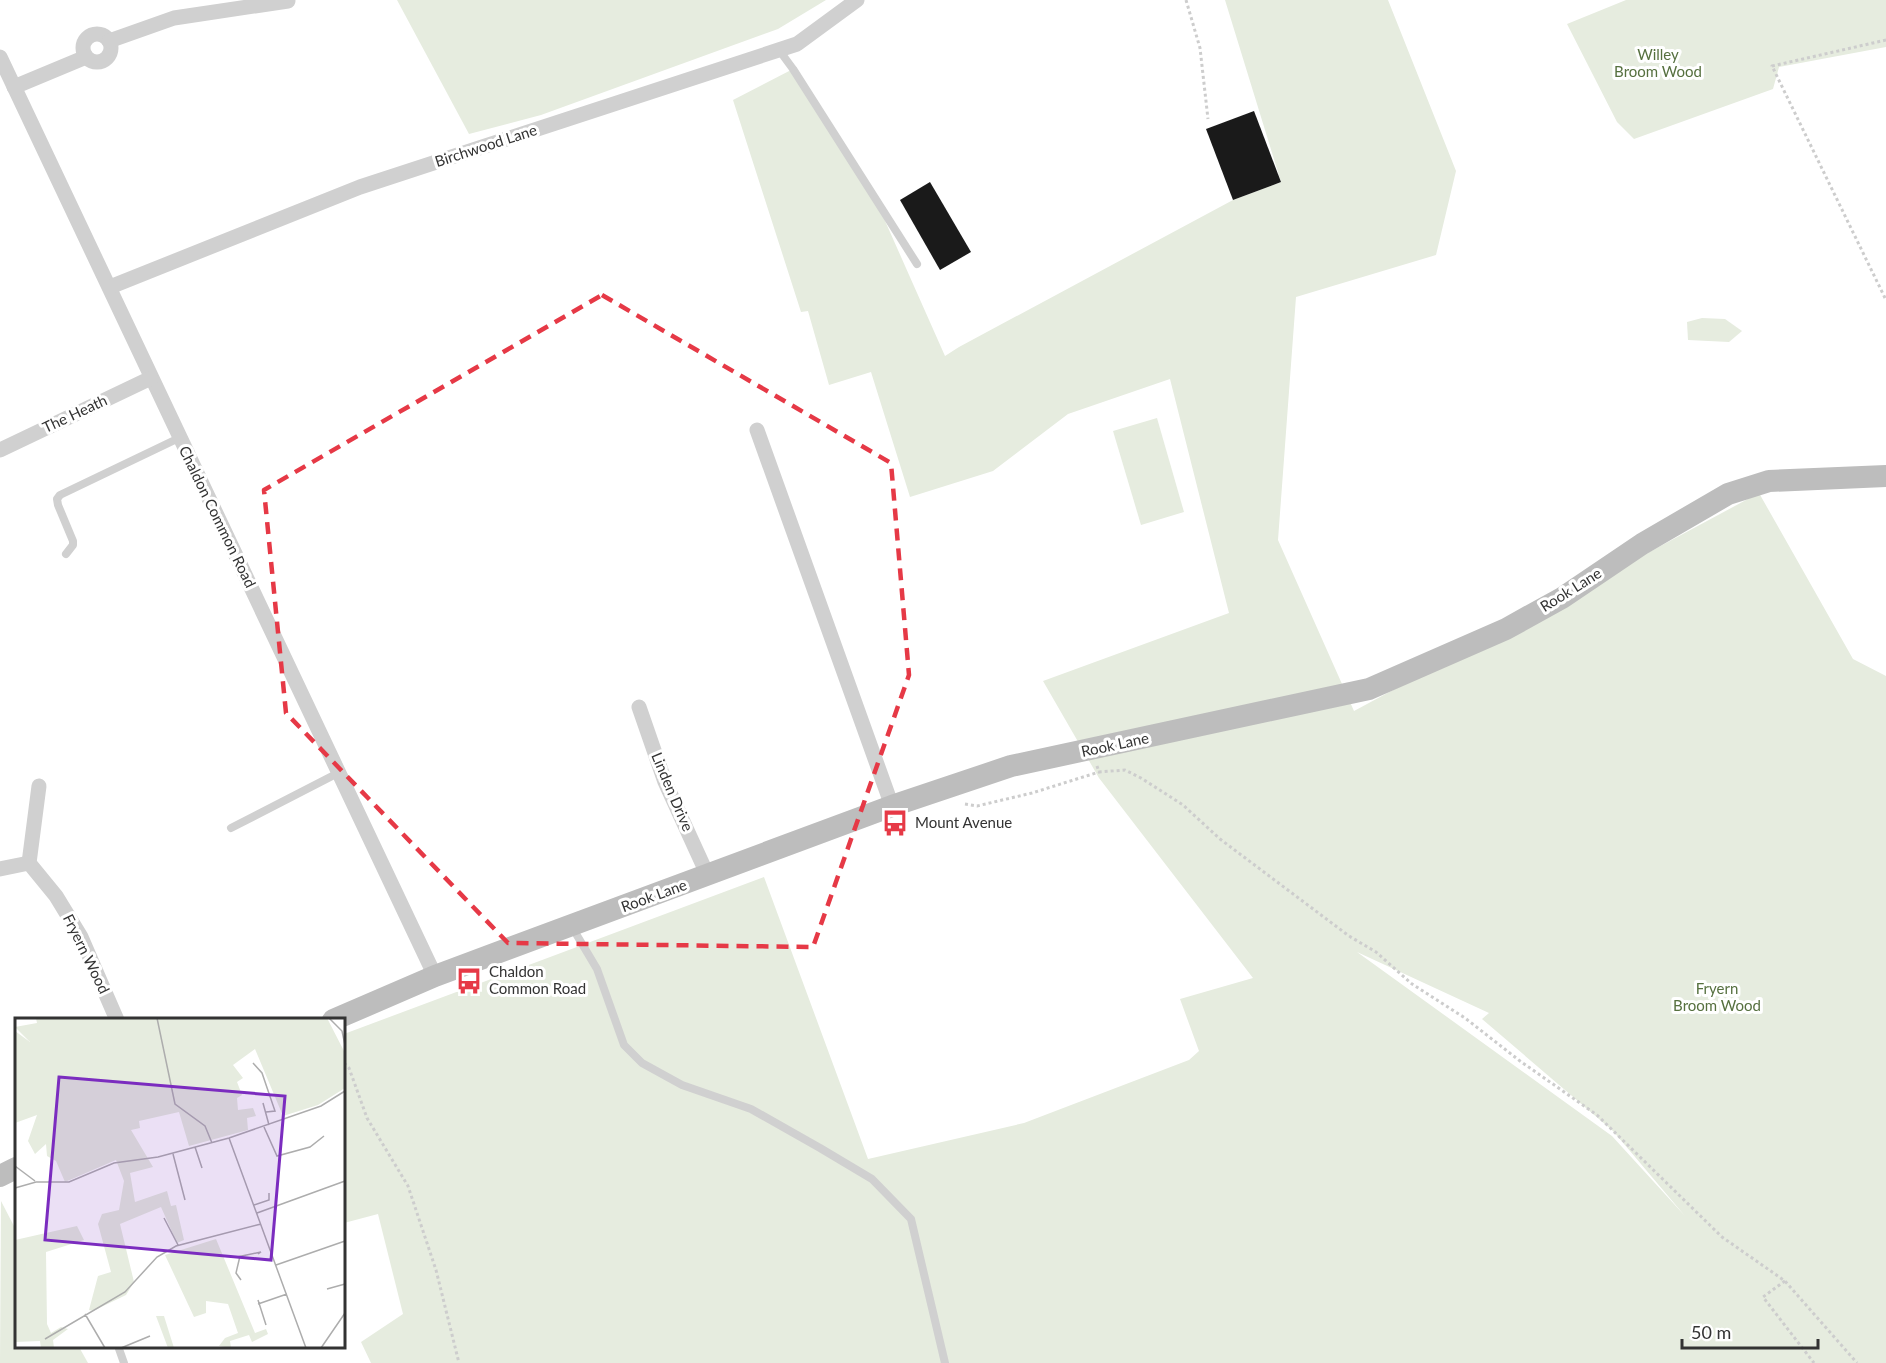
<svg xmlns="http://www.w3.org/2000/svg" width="1886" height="1363" font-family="Lato,sans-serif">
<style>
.green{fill:#e6ecdf;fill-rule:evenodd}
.building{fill:#1a1a1a}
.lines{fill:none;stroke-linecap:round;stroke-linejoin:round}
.path{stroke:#cdcdcd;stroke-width:3;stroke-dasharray:3 3;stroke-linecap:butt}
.lane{stroke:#d0d0d0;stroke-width:8}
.street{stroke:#d0d0d0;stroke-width:15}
.secondary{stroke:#bdbdbd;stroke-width:22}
.marked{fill:none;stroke:#e63946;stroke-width:4.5;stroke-dasharray:12 8;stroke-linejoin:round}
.labels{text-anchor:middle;stroke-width:6;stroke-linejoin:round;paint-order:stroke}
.park-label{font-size:15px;fill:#56703f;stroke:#fff}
.street-label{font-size:15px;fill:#333;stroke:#fff}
.poi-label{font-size:15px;fill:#333;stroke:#fff;text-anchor:start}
.inset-road{fill:none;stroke:#adadad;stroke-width:1.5}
.view{fill:#7b2cbf;fill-opacity:0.15;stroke:#7b2cbf;stroke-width:3}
.inset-edge{fill:none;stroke:#333;stroke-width:3}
</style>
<rect width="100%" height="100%" fill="#fff"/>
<!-- green -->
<g class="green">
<path d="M397 0H826L778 29 541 115 469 134Z"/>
<path d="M1225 0H1388L1456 171 1436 255 1296 297 1278 540 1354 711 1759 493 1853 659 1886 676V1363H371L361 1342 403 1314 378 1214 344 1223V1034L764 877 868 1159 1024 1123 1189 1060 1199 1051 1180 999 1253 978 1099 778 1043 681 1229 613 1170 379 1068 414 993 471 910 497 871 372 829 385 808 311 801 312 733 100 793 69 874 196 945 356 959 347 1233 200 1281 182ZM1357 952 1489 1013 1482 1019 1613 1131 1685 1216 1612 1136Z"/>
<path d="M1626 0H1886V47L1779 67 1773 89 1634 139 1617 122 1567 24Z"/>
<path d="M1702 318 1725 319 1742 331 1729 342 1688 340 1687 322Z"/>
<path d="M1157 418 1184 512 1141 525 1113 431Z"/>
<path d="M1 1201 16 1230V1346L79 1347 88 1363H0Z"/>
</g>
<!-- building -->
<g class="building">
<path d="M1254 111 1281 182 1233 200 1206 129Z"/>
<path d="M930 182 971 252 940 270 900 200Z"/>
</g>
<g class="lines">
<!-- path -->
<g class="path">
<path d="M1186 0 1200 48 1208 119"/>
<path d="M1886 40 1772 66 1886 300"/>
<path d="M1097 766 1099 772 1125 770 1141 778 1183 805 1220 839 1349 936 1376 952 1412 984 1465 1018 1520 1061 1597 1115 1722 1237 1785 1281 1857 1363"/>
<path d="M965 804 977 806 1032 793 1099 772"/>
<path d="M344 1063 349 1068 367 1118 408 1186 436 1270 459 1363"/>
<path d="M1785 1281 1763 1297 1814 1363"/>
</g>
<!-- lane -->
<g class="lane">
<path d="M779 50 793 69 917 264"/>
<path d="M66 554 73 545V541L58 505 57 499 60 495 179 438"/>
<path d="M231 828 340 772"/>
<path d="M572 927 597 969 624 1045 642 1063 682 1085 751 1109 820 1148 872 1179 911 1219 945 1363"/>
<path d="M118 1346 124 1363"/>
</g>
<!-- street -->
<g class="street">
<circle cx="97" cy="48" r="14"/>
<path d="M109 41 174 18 288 1"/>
<path d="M0 57 435 976"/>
<path d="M14 87 86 57"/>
<path d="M110 287 360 187 797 44 857 0"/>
<path d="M757 430 892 806"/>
<path d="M0 450 151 378"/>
<path d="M639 707 665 782 708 876"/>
<path d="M29 863 39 786"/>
<path d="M0 869 29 863 56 896 81 937 117 1020"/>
</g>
<!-- secondary -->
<g class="secondary">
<path d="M333 1020 435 976 892 806 1011 766 1369 689 1506 629 1562 598 1642 544 1728 494 1769 481 1886 476"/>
<path d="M0 1176 16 1168"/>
</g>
</g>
<!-- marked area -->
<path class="marked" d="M602 295 891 463 909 675 813 947 508 943 286 713 264 490Z"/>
<!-- icons -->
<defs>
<g id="bus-bare" transform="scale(2.07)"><path d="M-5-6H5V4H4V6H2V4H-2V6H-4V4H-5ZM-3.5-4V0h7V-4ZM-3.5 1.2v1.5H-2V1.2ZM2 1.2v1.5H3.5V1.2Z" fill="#e63946" stroke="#fff" stroke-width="2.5" paint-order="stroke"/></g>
</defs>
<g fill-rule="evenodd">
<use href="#bus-bare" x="895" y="823"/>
<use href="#bus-bare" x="469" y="981"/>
</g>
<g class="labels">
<!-- park labels -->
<g class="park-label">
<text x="1658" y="60">Willey<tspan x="1658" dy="17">Broom Wood</tspan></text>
<text x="1717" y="994">Fryern<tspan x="1717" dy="17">Broom Wood</tspan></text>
</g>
<!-- street labels -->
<g class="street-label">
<text transform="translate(486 146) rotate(-18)" y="5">Birchwood Lane</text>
<text transform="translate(75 414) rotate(-25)" y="5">The Heath</text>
<text transform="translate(217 517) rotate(64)" y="5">Chaldon Common Road</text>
<text transform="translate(1571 590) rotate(-32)" y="5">Rook Lane</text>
<text transform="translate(1115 745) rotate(-12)" y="5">Rook Lane</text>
<text transform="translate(672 792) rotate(67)" y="5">Linden Drive</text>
<text transform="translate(654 896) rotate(-20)" y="5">Rook Lane</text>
<text transform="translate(86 954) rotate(64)" y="5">Fryern Wood</text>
</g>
<!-- poi labels -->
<g class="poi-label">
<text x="915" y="828">Mount Avenue</text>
<text x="489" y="977">Chaldon<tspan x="489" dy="17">Common Road</tspan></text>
</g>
</g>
<!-- overview -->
<g transform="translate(15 1018)">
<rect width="330" height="330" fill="#fff"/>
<path d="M21 0H312L330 35V70L303 87 268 98 240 31 218 47 228 60 222 64 227 77 222 80 223 92 238 90 241 98 232 100 233 112 174 128 164 94 124 103 125 110 116 112 138 149 115 155 120 184 152 173 156 188 161 187 169 222 162 225 146 189 105 206 119 264 111 277 78 293 74 292 83 258 96 254 83 206 87 196 104 192 109 163 101 142 50 164 41 143 32 138 31 126 20 136 13 123 22 97 0 105V13L15 24 0 9 22 5ZM62 208 69 222 31 234 32 306 36 315 46 309 53 311 38 322 39 330H26L25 323 0 324V222ZM201 221 240 315 251 311 253 316 237 324 234 317 215 323 216 330 204 328 210 320 223 315 213 286 191 283V295L179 299 150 237ZM141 298H149L159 330H153Z" fill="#e6ecdf"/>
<path class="inset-road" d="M142 0 160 86 190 108 197 125M314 0 327 13 330 27M238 45 247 55 260 93 251 94M248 85 254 107M249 109 262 138 295 129 309 118M214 120 291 330M180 129 187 150M158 136 170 182M0 148 20 163M0 170 21 164H54L99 145 143 139 214 120 306 88 330 73M239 187 254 182V175M242 195 330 163M149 200 163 227M225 238 221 255 226 262M222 239 246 234 243 236M261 247 330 223M312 271 330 266M243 282 251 307M243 286 272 276M70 296 90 330M30 321 110 274 142 239 161 228 246 206M106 330 135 318M306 330 330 295"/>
<path class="view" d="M44 59 270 78 256 242 30 222Z"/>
<rect width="330" height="330" class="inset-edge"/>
</g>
<!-- scale -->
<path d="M1682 1339v9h136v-9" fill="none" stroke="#333333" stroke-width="3"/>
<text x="1691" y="1339" font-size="18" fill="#333333" stroke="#ffffff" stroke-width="4.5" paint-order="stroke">50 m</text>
</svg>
